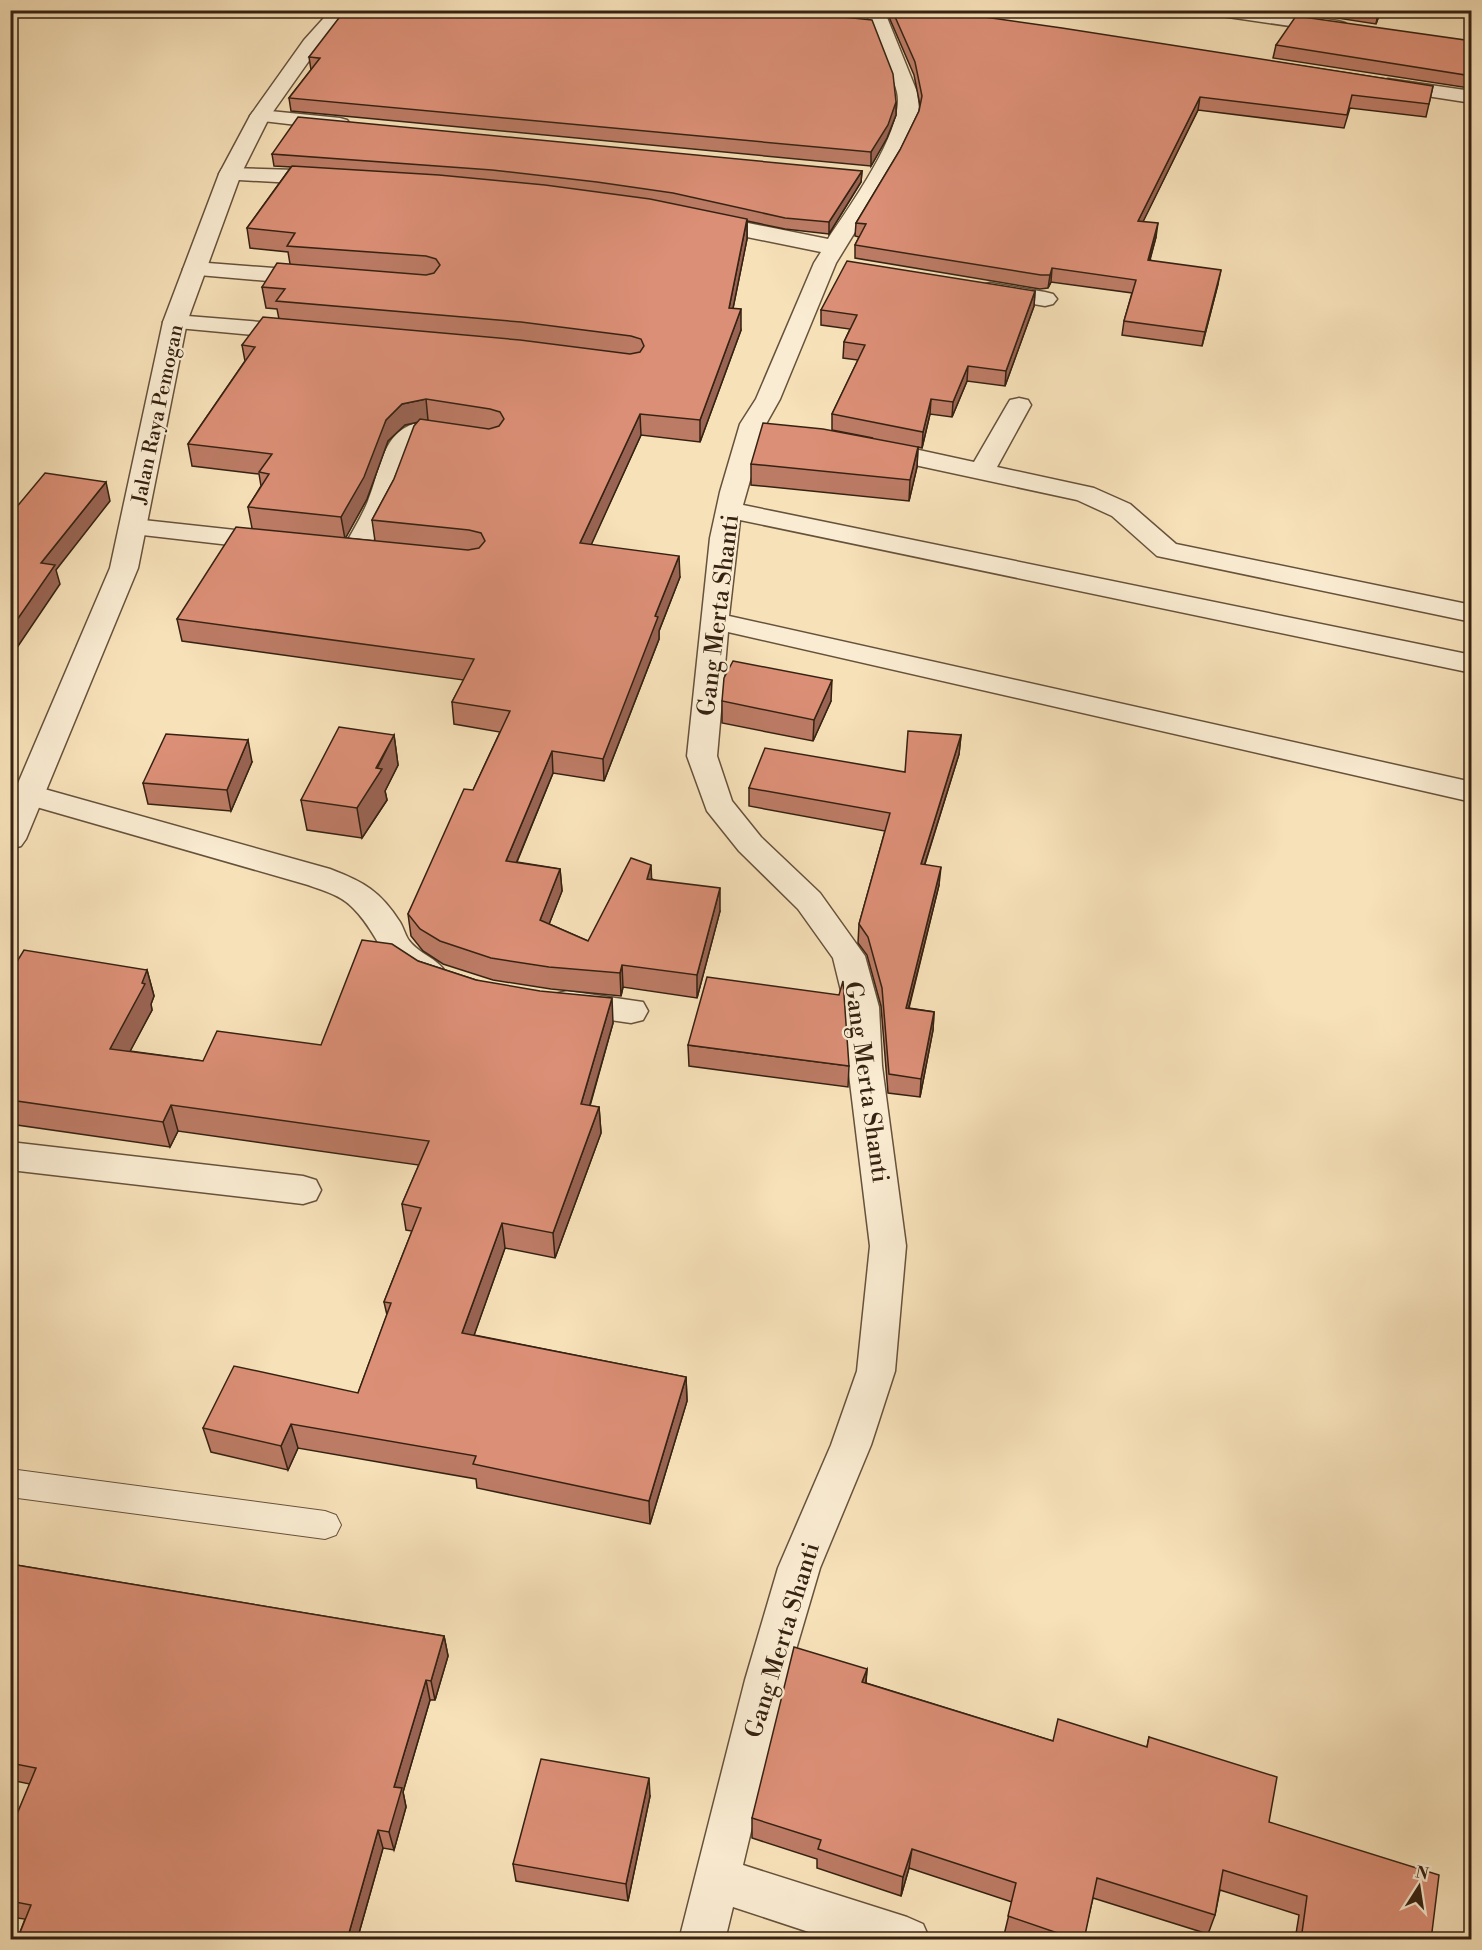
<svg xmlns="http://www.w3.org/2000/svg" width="1482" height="1950" font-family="'Libre Bodoni',serif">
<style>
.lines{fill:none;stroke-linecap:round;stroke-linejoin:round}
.service-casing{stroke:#66523c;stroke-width:2}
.minor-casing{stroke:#66523c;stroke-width:3}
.tertiary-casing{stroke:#66523c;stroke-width:3}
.service{fill:#faecd2;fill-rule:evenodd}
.minor{fill:#faecd2;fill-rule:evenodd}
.tertiary{fill:#faecd2;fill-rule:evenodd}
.wall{fill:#bc7b65;stroke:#362212;stroke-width:1.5;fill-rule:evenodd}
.shaded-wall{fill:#996453;stroke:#362212;stroke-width:1.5}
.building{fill:#db8f76;stroke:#362212;stroke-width:1.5}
.labels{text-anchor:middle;stroke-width:4.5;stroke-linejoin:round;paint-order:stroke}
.far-street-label{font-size:20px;fill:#362212;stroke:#faecd2}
.street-label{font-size:24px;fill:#362212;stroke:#faecd2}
</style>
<rect width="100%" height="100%" fill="#f7e1b9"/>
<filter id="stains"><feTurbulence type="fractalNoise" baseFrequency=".00333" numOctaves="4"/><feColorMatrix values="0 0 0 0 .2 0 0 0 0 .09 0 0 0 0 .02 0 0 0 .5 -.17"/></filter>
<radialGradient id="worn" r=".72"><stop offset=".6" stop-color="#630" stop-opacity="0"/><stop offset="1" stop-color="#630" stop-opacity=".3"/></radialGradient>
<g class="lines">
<!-- service casing -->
<g class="service-casing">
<path id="service" d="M10 1469 325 1511 336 1515 341 1525 336 1535 325 1539 10 1497Z"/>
</g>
<!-- minor casing -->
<g class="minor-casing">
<g id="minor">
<path d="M865 10H884L917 92 919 109 915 128 890 175 836 263 780 399 766 424 743 505 1472 655V673L740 520 729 616 1472 782V802L728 632 717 756 732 801 761 837 820 893 865 956 879 1007 882 1066 906 1246 895 1371 871 1445 820 1568 787 1680 743 1865 907 1917 923 1924 930 1940H833L733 1907 725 1940H679L745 1680 778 1568 831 1445 857 1371 870 1246 848 1066 845 1007 833 958 798 909 739 851 707 811 687 756 710 538 720 492 740 424 756 399 814 263 821 252 703 228 695 226 692 221 695 216 703 214 828 239C849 207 906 129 897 92 890 64 875 37 865 10Z"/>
<path d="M1212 10H1265L1338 21 1345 23 1348 27 1345 31 1338 33 1221 16 1214 14Z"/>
<path d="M1388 79 1472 91V103L1381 89 1378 85 1381 81Z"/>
<path d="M260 110 340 118 347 120 350 124 347 128 340 130 253 120 250 116 253 112Z"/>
<path d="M230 168 330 171 338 173 341 178 338 183 330 185 222 179 219 174 222 169Z"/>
<path d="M195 262 313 271 321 273 325 278 321 283 313 285 187 274 183 269 187 264Z"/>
<path d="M990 283 1045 292 1053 294 1057 299 1053 304 1045 306 982 295 978 290 982 285Z"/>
<path d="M175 315 298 325 306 327 310 332 306 337 298 339 167 327 163 322 167 317Z"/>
<path d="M1019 398 1028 400 1031 405 997 467 1094 488 1130 504 1176 544 1472 605V622L1157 556 1112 516 1077 500 873 456 864 453 860 448 864 443 873 440 974 462 1007 405 1010 400Z"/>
<path d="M423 422 464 429 468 434 464 439 455 442 423 437 416 442 392 506 368 550 365 556 355 558 345 556 342 550C351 534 361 518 368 501 381 470 382 427 423 422Z"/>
<path d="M134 519 273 534 283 536 286 542 283 548 273 550 125 533 121 527 125 521Z"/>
<path d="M30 785 330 869C364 882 380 891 400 922 403 927 405 934 408 939 418 954 438 958 446 973L442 981 430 985C380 970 384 939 353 908 341 895 324 891 308 885L19 802 15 795 19 788Z"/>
<path d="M567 991 643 1002 648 1011 643 1020 631 1023 555 1012 550 1003 555 994Z"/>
<path d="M10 1142 303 1176 316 1180 321 1190 316 1200 303 1204 10 1170Z"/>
</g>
</g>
<!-- tertiary casing -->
<g class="tertiary-casing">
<path id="tertiary" d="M331 10H351L318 48 270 116 241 174 187 322 138 568 26 839 21 846 10 849V802L110 568 163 322 219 174 250 116 304 40Z"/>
</g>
<!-- service -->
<use href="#service" class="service"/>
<!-- minor -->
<use href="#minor" class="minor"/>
<!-- tertiary -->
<use href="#tertiary" class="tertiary"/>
</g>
<!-- wall -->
<g class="wall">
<path d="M889 10H935L1433 86 1426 117 1350 108 1344 128 1198 110 1143 221 1156 237 1150 260 1218 284 1202 346 1122 335 1124 321 1132 293 1051 282 1048 288 1040 289 855 258V245L859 237 855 236 856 223 900 150 919 111 920 105 914 75 889 17Z"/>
<path d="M1305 10H1381L1376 24 1304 13Z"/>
<path d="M1472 41V81L1469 88 1273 58 1276 45Z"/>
<path d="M309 57 896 102V115L887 138 871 166 291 111 289 98 311 70Z"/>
<path d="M272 154 862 171 861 182 829 234 785 229 747 221V239L733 308 741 330 700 442 641 435 591 544 680 577 659 631V639L604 781 553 773 517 862 560 869 562 891 549 924 588 941 652 879 720 911 697 998 623 987 621 996 551 989 493 980 443 964 423 951 411 936 408 914 473 790 500 732 454 724 452 702 464 680 182 641 177 619 252 528 248 507 261 486 259 474 192 466 188 444 245 361 242 345 279 319 277 309 266 308 262 287 290 264 288 252 250 248 247 228 291 167 274 166ZM418 422 394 479 372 520 375 541 345 538 367 499 388 441 405 425Z"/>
<path d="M1035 291 1034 306 1005 386 967 381 952 417 930 414 922 448 918 447 917 467 909 501 751 485V464L873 438 832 430V414L858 360 843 358 844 342 850 329 821 325V310Z"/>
<path d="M722 701H831L813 741 722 723Z"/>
<path d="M394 735 398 765 385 791 387 800 362 838 307 830 301 800Z"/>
<path d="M961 735 959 754 925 864 939 885 909 1008 934 1012 933 1030 920 1097 888 1093 881 1006 867 955 858 943 859 924 885 831 749 806V788L905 772Z"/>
<path d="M252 762 231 811 148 804 143 783Z"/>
<path d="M418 961 476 980 613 1023 590 1106 599 1107 601 1133 555 1258 505 1248 474 1335 686 1377 687 1401 650 1524 477 1488 476 1479 298 1448 288 1470 211 1452 203 1428 358 1393 387 1315 384 1302 412 1231 406 1230 402 1204 419 1165 178 1131 170 1147 10 1124V973L147 970 154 996 151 1004 152 1010 130 1051 203 1061 321 1045Z"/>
<path d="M688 1045 849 1066 848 1087 689 1066Z"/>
<path d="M10 1564 444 1636 448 1656 435 1700H430L403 1792 406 1807 394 1850 383 1848 357 1940H17L25 1919 10 1917V1831L30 1784 10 1780Z"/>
<path d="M867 1669 866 1683 1053 1741 1147 1747 1149 1737 1269 1822 1431 1940H1295L1299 1915 1220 1890 1215 1915 1208 1934 1093 1898 1083 1940H1018L1004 1935 1012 1902 909 1868 901 1896 817 1868V1859L752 1838V1818Z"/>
<path d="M650 1796 628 1901 516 1881 513 1864Z"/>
</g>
<!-- shaded-wall -->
<g class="shaded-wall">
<path d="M1379 10H1381L1376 24 1378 14Z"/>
<path d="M1200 97 1198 110 1137 234 1138 221Z"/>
<path d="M896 102V115L887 138 871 166V152Z"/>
<path d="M862 171 861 182 829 234V222Z"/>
<path d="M747 219V239L729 328V308Z"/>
<path d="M1158 223 1156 237 1146 273 1148 260Z"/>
<path d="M1052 268 1051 282 1048 288 1050 275Z"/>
<path d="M1221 270 1218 284 1202 346 1205 332Z"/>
<path d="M1035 291 1034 306 1005 386 1006 371Z"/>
<path d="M741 309V330L700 442V420Z"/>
<path d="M968 366 967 381 952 417 953 402Z"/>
<path d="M426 399 428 420 405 425 388 441 367 499 345 539 341 517 386 420 402 404Z"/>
<path d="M931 399 930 414 922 448 923 432Z"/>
<path d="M640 414 641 435 582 565 580 543Z"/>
<path d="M918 447 917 467 909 501 910 480Z"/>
<path d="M106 482 110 501 56 570 60 584 10 658V630L41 563Z"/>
<path d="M679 556 680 577 659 631V639L604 781 603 759 655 616Z"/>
<path d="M10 664 15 678 10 683Z"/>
<path d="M832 680 831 701 813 741 814 720Z"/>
<path d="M394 735 398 765 385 791 387 800 362 838 357 808Z"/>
<path d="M961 735 959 754 919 882 921 864Z"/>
<path d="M248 740 252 762 231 811 227 790Z"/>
<path d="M552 751 553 773 508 883 506 861Z"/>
<path d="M651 865 652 888 647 879Z"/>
<path d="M941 867 939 885 904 1026 906 1008Z"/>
<path d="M560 869 562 891 542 942 540 920Z"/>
<path d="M720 888V911L697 998V975Z"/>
<path d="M622 965 623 987 621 996 620 973Z"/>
<path d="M147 970 154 996 151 1004 152 1010 118 1074 110 1049Z"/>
<path d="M612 998 613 1023 583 1129 581 1104Z"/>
<path d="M934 1012 933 1030 920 1097 921 1079Z"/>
<path d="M171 1105 178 1131 170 1147 163 1122Z"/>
<path d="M599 1107 601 1133 555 1258 553 1233Z"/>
<path d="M502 1223 505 1248 466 1358 462 1333Z"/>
<path d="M686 1377 687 1401 650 1524 649 1501Z"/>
<path d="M291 1424 298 1448 288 1470 281 1446Z"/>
<path d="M444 1636 448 1656 435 1700 431 1681Z"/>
<path d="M867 1669 865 1690 862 1682Z"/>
<path d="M426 1680 430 1700 403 1792 406 1807 394 1850 389 1832 394 1787Z"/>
<path d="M649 1778 650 1796 628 1901 626 1884Z"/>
<path d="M378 1830 383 1848 357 1940H347Z"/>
<path d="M912 1849 909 1868 901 1896 903 1877Z"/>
</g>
<!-- building -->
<g class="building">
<path d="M345 10H777L872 20 893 74 896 102 888 125 871 152 289 98 320 58 309 57Z"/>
<path d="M892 10H935L1062 28 1433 86 1429 104 1352 95 1347 115 1200 97 1138 221 1158 223 1148 260 1221 270 1205 332 1124 321 1136 280 1052 268 1050 275H1041L855 245 866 224 856 223 900 150 919 111 922 96 915 62Z"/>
<path d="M1350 10H1379L1378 14Z"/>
<path d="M1296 16 1472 41V76L1276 45Z"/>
<path d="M298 117 862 171 829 222 785 218 673 193 597 182 492 170 272 154Z"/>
<path d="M292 166 439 175 545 185 650 199 747 219 729 308 741 309 700 420 640 414 580 543 679 556 655 616 658 617 603 759 552 751 506 861 560 869 540 920 588 941 631 858 651 865 647 879 720 888 697 975 622 965 620 973 549 967 491 958 440 941 420 929 408 914 464 789 473 790 510 711 452 702 474 659 177 619 236 527 468 550 479 548 485 541 481 533 469 530 372 520 394 479 414 426 420 419 489 429 499 426 504 419 500 412 490 409 426 399 402 404 386 420 364 477 341 517 248 507 269 474 259 472 272 454 188 444 255 347 242 345 263 317 520 340 630 354 640 352 644 346 641 339 631 336 521 322 276 301 285 289 262 287 277 263 426 275 434 273 440 265 436 259 426 256 287 246 295 233 247 228Z"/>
<path d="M847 261 1035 291 1006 371 968 366 953 402 931 399 923 432 832 414 865 345 844 342 857 315 821 310Z"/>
<path d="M763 423 823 429 918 447 910 480 751 464Z"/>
<path d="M45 473 106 482 41 563 55 565 10 630V515Z"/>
<path d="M733 661 832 680 814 720 722 701 724 678Z"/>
<path d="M339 727 394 735 376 768 382 769 357 808 301 800Z"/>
<path d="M908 731 961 735 921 864 941 867 906 1008 934 1012 921 1079 889 1074 882 988 868 937 859 924 890 813 749 788 765 748 905 772Z"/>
<path d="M166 734 248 740 227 790 143 783Z"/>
<path d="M362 940 392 944 418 961 476 980 540 991 612 998 581 1104 599 1107 553 1233 502 1223 462 1333 686 1377 649 1501 473 1464 476 1456 291 1424 281 1446 203 1428 234 1366 358 1393 391 1303 384 1302 421 1208 402 1204 429 1141 171 1105 163 1122 10 1100V973L24 950 147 970 142 983 145 984 110 1049 203 1061 217 1031 321 1045Z"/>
<path d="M707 977 839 995 843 981 849 1066 688 1045Z"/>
<path d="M10 1564 444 1636 431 1681 426 1680 394 1787 402 1788 389 1832 378 1830 347 1940H115L97 1936 96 1940H17L31 1905 10 1901V1831L36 1768 10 1763Z"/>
<path d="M794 1647 867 1669 862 1682 1053 1741 1058 1719 1147 1747 1149 1737 1277 1777 1269 1822 1439 1875 1431 1940H1301L1307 1896 1223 1870 1215 1915 1097 1878 1084 1940H1078L1008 1916 1016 1883 912 1849 903 1877 818 1849 821 1840 752 1818Z"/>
<path d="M541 1759 649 1778 626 1884 513 1864Z"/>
</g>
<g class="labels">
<!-- far-street labels -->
<g class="far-street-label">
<text transform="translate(157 414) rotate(-78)" y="7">Jalan Raya Pemogan</text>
</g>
<!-- street labels -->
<g class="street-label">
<text transform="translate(718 615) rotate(-83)" y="8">Gang Merta Shanti</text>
<text transform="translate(867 1082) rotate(82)" y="8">Gang Merta Shanti</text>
<text transform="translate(782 1640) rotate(-73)" y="8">Gang Merta Shanti</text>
</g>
</g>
<!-- margin -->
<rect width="1482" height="1950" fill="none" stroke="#f7e1b9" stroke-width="36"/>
<rect x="12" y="12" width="1458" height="1926" fill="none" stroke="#362212" stroke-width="3"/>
<rect x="18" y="18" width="1446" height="1914" fill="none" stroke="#362212" stroke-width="1.5"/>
<!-- north arrow -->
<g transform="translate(1419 1887) rotate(12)" stroke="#faecd2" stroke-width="4.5" paint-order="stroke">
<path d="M0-4.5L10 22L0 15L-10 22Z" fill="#362212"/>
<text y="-9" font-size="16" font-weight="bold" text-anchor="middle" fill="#362212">N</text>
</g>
<rect width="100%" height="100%" filter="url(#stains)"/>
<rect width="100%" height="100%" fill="url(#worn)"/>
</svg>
